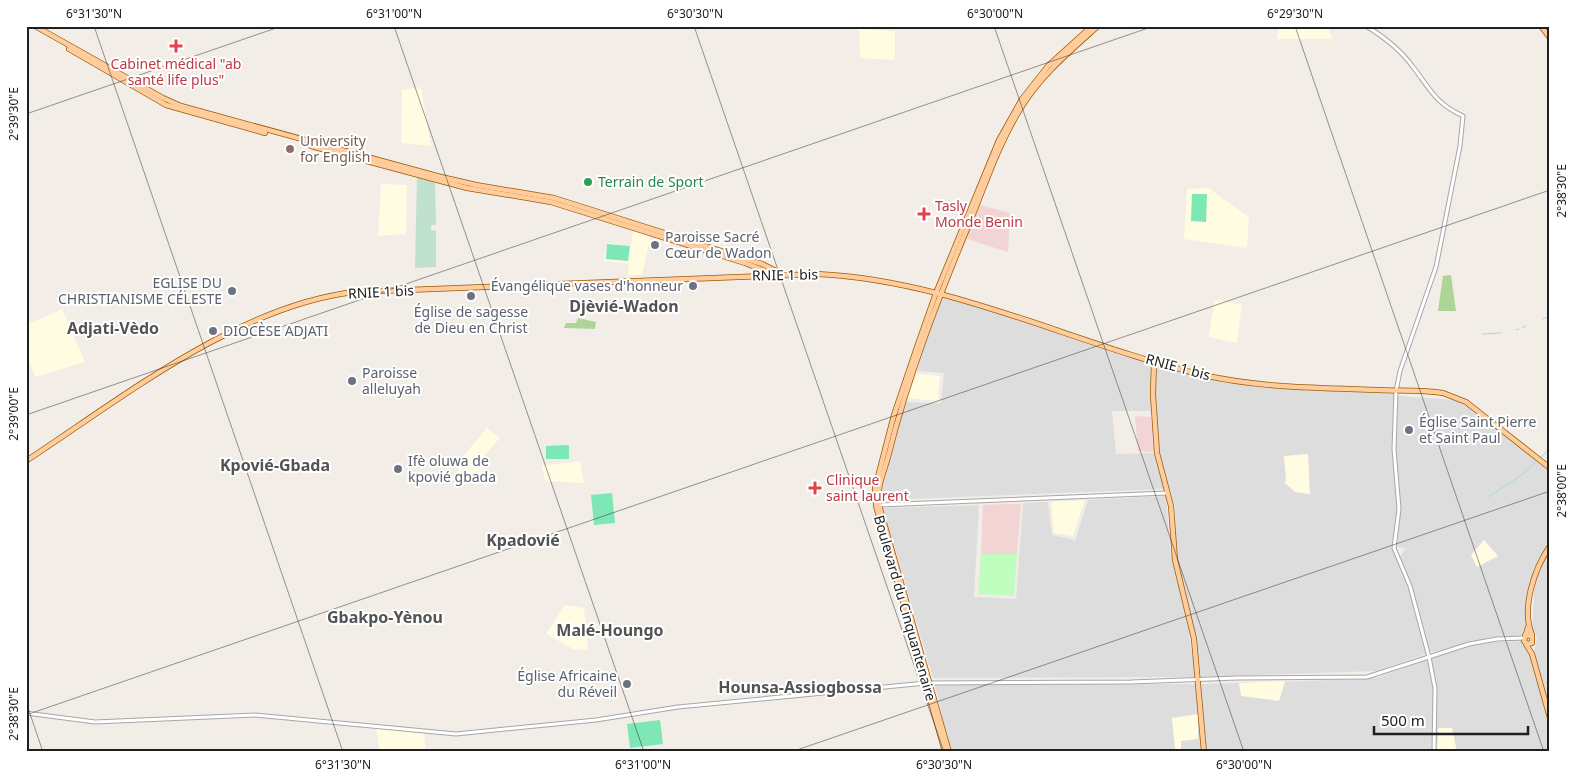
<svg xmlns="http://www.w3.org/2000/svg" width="1576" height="778" font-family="'Noto Sans',sans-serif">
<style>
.residential{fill:#dedddd}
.commercial{fill:#f3d4d5}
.education{fill:#fffce1}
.forest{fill:#aed597}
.wetland{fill:#c1e1d0}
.park{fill:#c0fec0}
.pitch{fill:#7de7b5}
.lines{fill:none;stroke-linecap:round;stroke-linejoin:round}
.stream{stroke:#a3dae3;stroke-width:1}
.minor-casing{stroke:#a7a7a7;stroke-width:5}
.major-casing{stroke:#9c5b00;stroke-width:6}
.minor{stroke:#fff;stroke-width:3}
.major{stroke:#ffcc9d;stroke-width:4.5}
.ticks{fill:none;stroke:#202020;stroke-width:1;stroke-opacity:0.45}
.health-dot{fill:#e0444e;stroke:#fff;stroke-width:2}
.education-dot{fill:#8d6e63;stroke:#fff;stroke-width:2}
.leisure-dot{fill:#2e9e5b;stroke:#fff;stroke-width:2}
.worship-dot{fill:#6b7280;stroke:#fff;stroke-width:2}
.labels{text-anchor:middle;stroke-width:4;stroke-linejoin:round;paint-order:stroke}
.health-label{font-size:14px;fill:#be3a42;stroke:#fff;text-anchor:start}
.education-label{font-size:14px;fill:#785e54;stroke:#fff;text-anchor:start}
.leisure-label{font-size:14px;fill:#27864d;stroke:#fff;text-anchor:start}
.worship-label{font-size:14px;fill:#5b616d;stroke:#fff;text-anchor:start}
.street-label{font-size:14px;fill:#202020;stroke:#fff}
.quarter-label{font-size:16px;font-weight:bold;fill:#535353;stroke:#fff}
.neatline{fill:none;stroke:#202020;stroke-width:2}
.ticks-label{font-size:12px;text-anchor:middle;fill:#202020}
</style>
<rect width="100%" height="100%" fill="#f2ede6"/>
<!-- residential -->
<g class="residential">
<path d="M942 296 1151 363 1152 411H1112L1116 454 1155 453 1164 489 882 500V491L905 402 941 403 944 373 917 371 927 337Z"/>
<path d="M1157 367 1215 381 1267 388 1395 394 1392 455 1397 507 1393 550 1409 590 1426 654 1376 671 1201 677 1196 637 1176 554 1175 506 1159 454 1155 403Z"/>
<path d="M1398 396 1455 400 1468 407 1550 470V542L1534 568 1529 590 1527 623 1520 636 1491 637 1433 652 1429 650 1410 583 1400 558 1405 548 1397 547 1400 506 1396 451Z"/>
<path d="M1166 496 1170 549 1186 616 1196 677 933 678 883 508 979 505 974 597 1016 599 1023 503 1048 502 1052 535 1075 540 1088 500Z"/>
<path d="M1550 550V710L1534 652 1537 637 1532 628 1535 581 1540 566Z"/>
<path d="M1521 641 1530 652 1550 724V751L1436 752V687L1431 658 1472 646 1496 642Z"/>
<path d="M1427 660 1433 689V752H1205L1201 684 1364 679 1379 677Z"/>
<path d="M1197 684 1202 752H951L935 685Z"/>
</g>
<!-- commercial -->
<g class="commercial">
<path d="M980 205 1010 213 1008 252 967 239Z"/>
<path d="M1135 416 1151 417 1154 452 1138 451Z"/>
<path d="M1009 504H1021L1017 554H981L983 505Z"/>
</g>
<!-- education -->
<g class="education">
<path d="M1278 26H1328L1332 39H1277Z"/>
<path d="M859 29 895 31V60L860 58Z"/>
<path d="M421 87 431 146 401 143 402 90Z"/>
<path d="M381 184 407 185 406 234 378 236Z"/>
<path d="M1208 188 1249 217 1247 248 1184 239 1187 189Z"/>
<path d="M633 230 651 235 642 275H628L629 264 604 261 607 243 631 246Z"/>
<path d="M1215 300 1242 305 1237 343 1208 337Z"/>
<path d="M62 309 85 362 35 377 26 352V325Z"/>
<path d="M917 374 940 376 938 401 906 398Z"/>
<path d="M487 428 500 438 484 456V483H456L458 469 465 454Z"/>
<path d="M1308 454 1310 494 1295 492 1284 482 1286 481 1284 456Z"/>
<path d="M580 461 584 483 545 481 542 466Z"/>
<path d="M1083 500 1084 502 1073 536 1054 533 1051 502Z"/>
<path d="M1484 540 1498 556 1477 567 1471 555Z"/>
<path d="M565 605 584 608 588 650 573 649 546 634Z"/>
<path d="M1285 681 1279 701 1241 696 1239 683Z"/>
<path d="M1198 714V739L1181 741V749L1175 750 1172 718Z"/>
<path d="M376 728 424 733 426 752H380Z"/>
<path d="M1438 728H1452L1457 752H1437Z"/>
</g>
<!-- forest -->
<g class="forest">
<path d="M1451 275 1456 311H1438L1443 276Z"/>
<path d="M578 318 596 322 595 329 564 328 566 323H576Z"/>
</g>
<!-- wetland -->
<path class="wetland" d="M417 177 435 181 436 225H431V230L436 231V267L415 268Z"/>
<!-- park -->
<path class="park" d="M981 554H1017L1014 596 978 594Z"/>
<!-- pitch -->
<g class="pitch">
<path d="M1192 194H1207L1206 222 1191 221Z"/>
<path d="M607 244 630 246 628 261 606 259Z"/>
<path d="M569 445V459H546V446Z"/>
<path d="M612 493 615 523 594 525 591 495Z"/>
<path d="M660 720 663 744 630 748 627 724Z"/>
</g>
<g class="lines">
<!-- stream -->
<g class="stream">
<path d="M1543 319 1550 316"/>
<path d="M1522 328 1526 326"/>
<path d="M1516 330 1519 329"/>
<path d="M1482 334 1501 333"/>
<path d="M1541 458 1550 447"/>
<path d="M1488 497C1504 486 1523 476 1537 461"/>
</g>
<!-- minor casing -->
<g class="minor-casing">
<g id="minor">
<path d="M1366 26C1384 37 1401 50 1413 67 1431 90 1435 103 1463 116L1460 146 1436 267 1400 371 1396 391 1394 449 1399 509 1394 548 1410 586 1429 657 1435 688 1434 752"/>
<path d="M879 505 1167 493"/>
<path d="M26 713 95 722 255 715 456 734 596 720 678 707 926 683 1131 682 1237 678 1367 677 1469 644 1497 639 1524 638"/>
</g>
</g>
<!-- major casing -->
<g class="major-casing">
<g id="major">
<path d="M35 26 163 98 181 106 437 176 476 185 554 198 762 264 782 274"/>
<path d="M1541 26 1550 38"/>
<path d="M69 49 166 105 265 133"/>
<path d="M311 146 467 188 551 202 745 263 773 274"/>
<path d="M1154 361 1153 395 1157 453 1171 506 1175 560 1194 639 1204 752"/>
<path d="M26 461C122 398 239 305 355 292L817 274C951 280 1073 344 1203 375 1261 388 1320 388 1379 390 1400 391 1422 390 1443 393L1466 402 1550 468"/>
<path d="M1525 635 1532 636V643L1527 644 1524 641 1528 627"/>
<path d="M1532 635C1521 609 1534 569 1550 546"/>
<path d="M1526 644 1532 654 1550 718"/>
<path d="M945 752 876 506 875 488 894 415 917 347 936 293 999 140 1022 99 1048 66 1092 26"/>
<path d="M949 752 879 505C876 489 884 472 888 457 908 376 938 299 970 222 985 185 998 146 1019 111 1039 77 1069 52 1098 26"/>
</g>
</g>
<!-- minor -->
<use href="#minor" class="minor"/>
<!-- major -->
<use href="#major" class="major"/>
</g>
<!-- ticks -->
<path class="ticks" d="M94 26 343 752M394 26 644 752M694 26 944 752M994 26 1244 752M1295 26 1544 752M26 114 282 26M26 415 1154 26M26 702 43 752M26 715 1550 190M791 752 1550 491"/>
<!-- markers -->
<g class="health-dot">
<path d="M173.5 38.5h5v5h5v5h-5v5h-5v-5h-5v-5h5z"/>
<path d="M921.5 206.5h5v5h5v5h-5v5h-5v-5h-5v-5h5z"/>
<path d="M812.5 480.5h5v5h5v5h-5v5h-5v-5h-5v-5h5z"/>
</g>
<circle class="education-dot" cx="290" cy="149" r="5"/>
<circle class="leisure-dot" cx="588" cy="182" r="5"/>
<g class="worship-dot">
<circle cx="655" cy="245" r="5"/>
<circle cx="693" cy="286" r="5"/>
<circle cx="232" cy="291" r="5"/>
<circle cx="471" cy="296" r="5"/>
<circle cx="213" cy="331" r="5"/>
<circle cx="352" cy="381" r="5"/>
<circle cx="1409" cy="430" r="5"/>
<circle cx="398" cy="469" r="5"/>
<circle cx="627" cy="684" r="5"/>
</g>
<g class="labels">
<!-- health labels -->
<g class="health-label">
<text x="176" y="69" text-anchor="middle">Cabinet médical "ab<tspan x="176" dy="16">santé life plus"</tspan></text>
<text x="935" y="211">Tasly<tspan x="935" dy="16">Monde Benin</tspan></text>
<text x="826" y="485">Clinique<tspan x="826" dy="16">saint laurent</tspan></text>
</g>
<!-- education labels -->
<g class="education-label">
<text x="300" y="146">University<tspan x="300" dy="16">for English</tspan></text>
</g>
<!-- leisure labels -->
<g class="leisure-label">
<text x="598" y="187">Terrain de Sport</text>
</g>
<!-- worship labels -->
<g class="worship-label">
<text x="665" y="242">Paroisse Sacré<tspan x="665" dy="16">Cœur de Wadon</tspan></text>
<text x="222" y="288" text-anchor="end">EGLISE DU<tspan x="222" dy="16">CHRISTIANISME CÉLESTE</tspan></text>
<text x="683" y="291" text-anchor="end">Évangélique vases d'honneur</text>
<text x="471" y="317" text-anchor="middle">Église de sagesse<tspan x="471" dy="16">de Dieu en Christ</tspan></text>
<text x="223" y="336">DIOCÈSE ADJATI</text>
<text x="362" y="378">Paroisse<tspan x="362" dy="16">alleluyah</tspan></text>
<text x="1419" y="427">Église Saint Pierre<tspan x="1419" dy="16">et Saint Paul</tspan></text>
<text x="408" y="466">Ifè oluwa de<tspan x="408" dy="16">kpovié gbada</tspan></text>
<text x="617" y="681" text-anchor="end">Église Africaine<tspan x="617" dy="16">du Réveil</tspan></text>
</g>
<!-- street labels -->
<g class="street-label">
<text transform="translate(785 275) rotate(-1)" y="5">RNIE 1 bis</text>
<text transform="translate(381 292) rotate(-3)" y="5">RNIE 1 bis</text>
<text transform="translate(1178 367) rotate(15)" y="5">RNIE 1 bis</text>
<text transform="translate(905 608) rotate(74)" y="5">Boulevard du Cinquantenaire</text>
</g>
<!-- quarter labels -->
<g class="quarter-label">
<text x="624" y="312">Djèvié-Wadon</text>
<text x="113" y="334">Adjati-Vèdo</text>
<text x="275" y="471">Kpovié-Gbada</text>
<text x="523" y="546">Kpadovié</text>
<text x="385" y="623">Gbakpo-Yènou</text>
<text x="610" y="636">Malé-Houngo</text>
<text x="800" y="693">Hounsa-Assiogbossa</text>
</g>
</g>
<!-- border -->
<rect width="1576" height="778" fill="none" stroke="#ffffff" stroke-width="55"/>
<!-- scale -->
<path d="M1374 726v8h154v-8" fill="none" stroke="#202020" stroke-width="2.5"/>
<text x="1381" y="726" font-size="15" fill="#202020" stroke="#ffffff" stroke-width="4" paint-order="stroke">500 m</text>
<rect x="28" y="28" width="1520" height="722" class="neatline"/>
<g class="ticks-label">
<text x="94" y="18">6°31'30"N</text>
<text x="394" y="18">6°31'00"N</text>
<text x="695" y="18">6°30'30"N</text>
<text x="995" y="18">6°30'00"N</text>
<text x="1295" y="18">6°29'30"N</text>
<text transform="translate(14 114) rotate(-90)" y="4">2°39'30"E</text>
<text transform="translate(1562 191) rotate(-90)" y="4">2°38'30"E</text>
<text transform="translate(14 414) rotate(-90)" y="4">2°39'00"E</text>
<text transform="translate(1562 491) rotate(-90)" y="4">2°38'00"E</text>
<text transform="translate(14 714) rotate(-90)" y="4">2°38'30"E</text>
<text x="343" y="769">6°31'30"N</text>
<text x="643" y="769">6°31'00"N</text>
<text x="944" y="769">6°30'30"N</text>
<text x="1244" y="769">6°30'00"N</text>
</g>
</svg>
